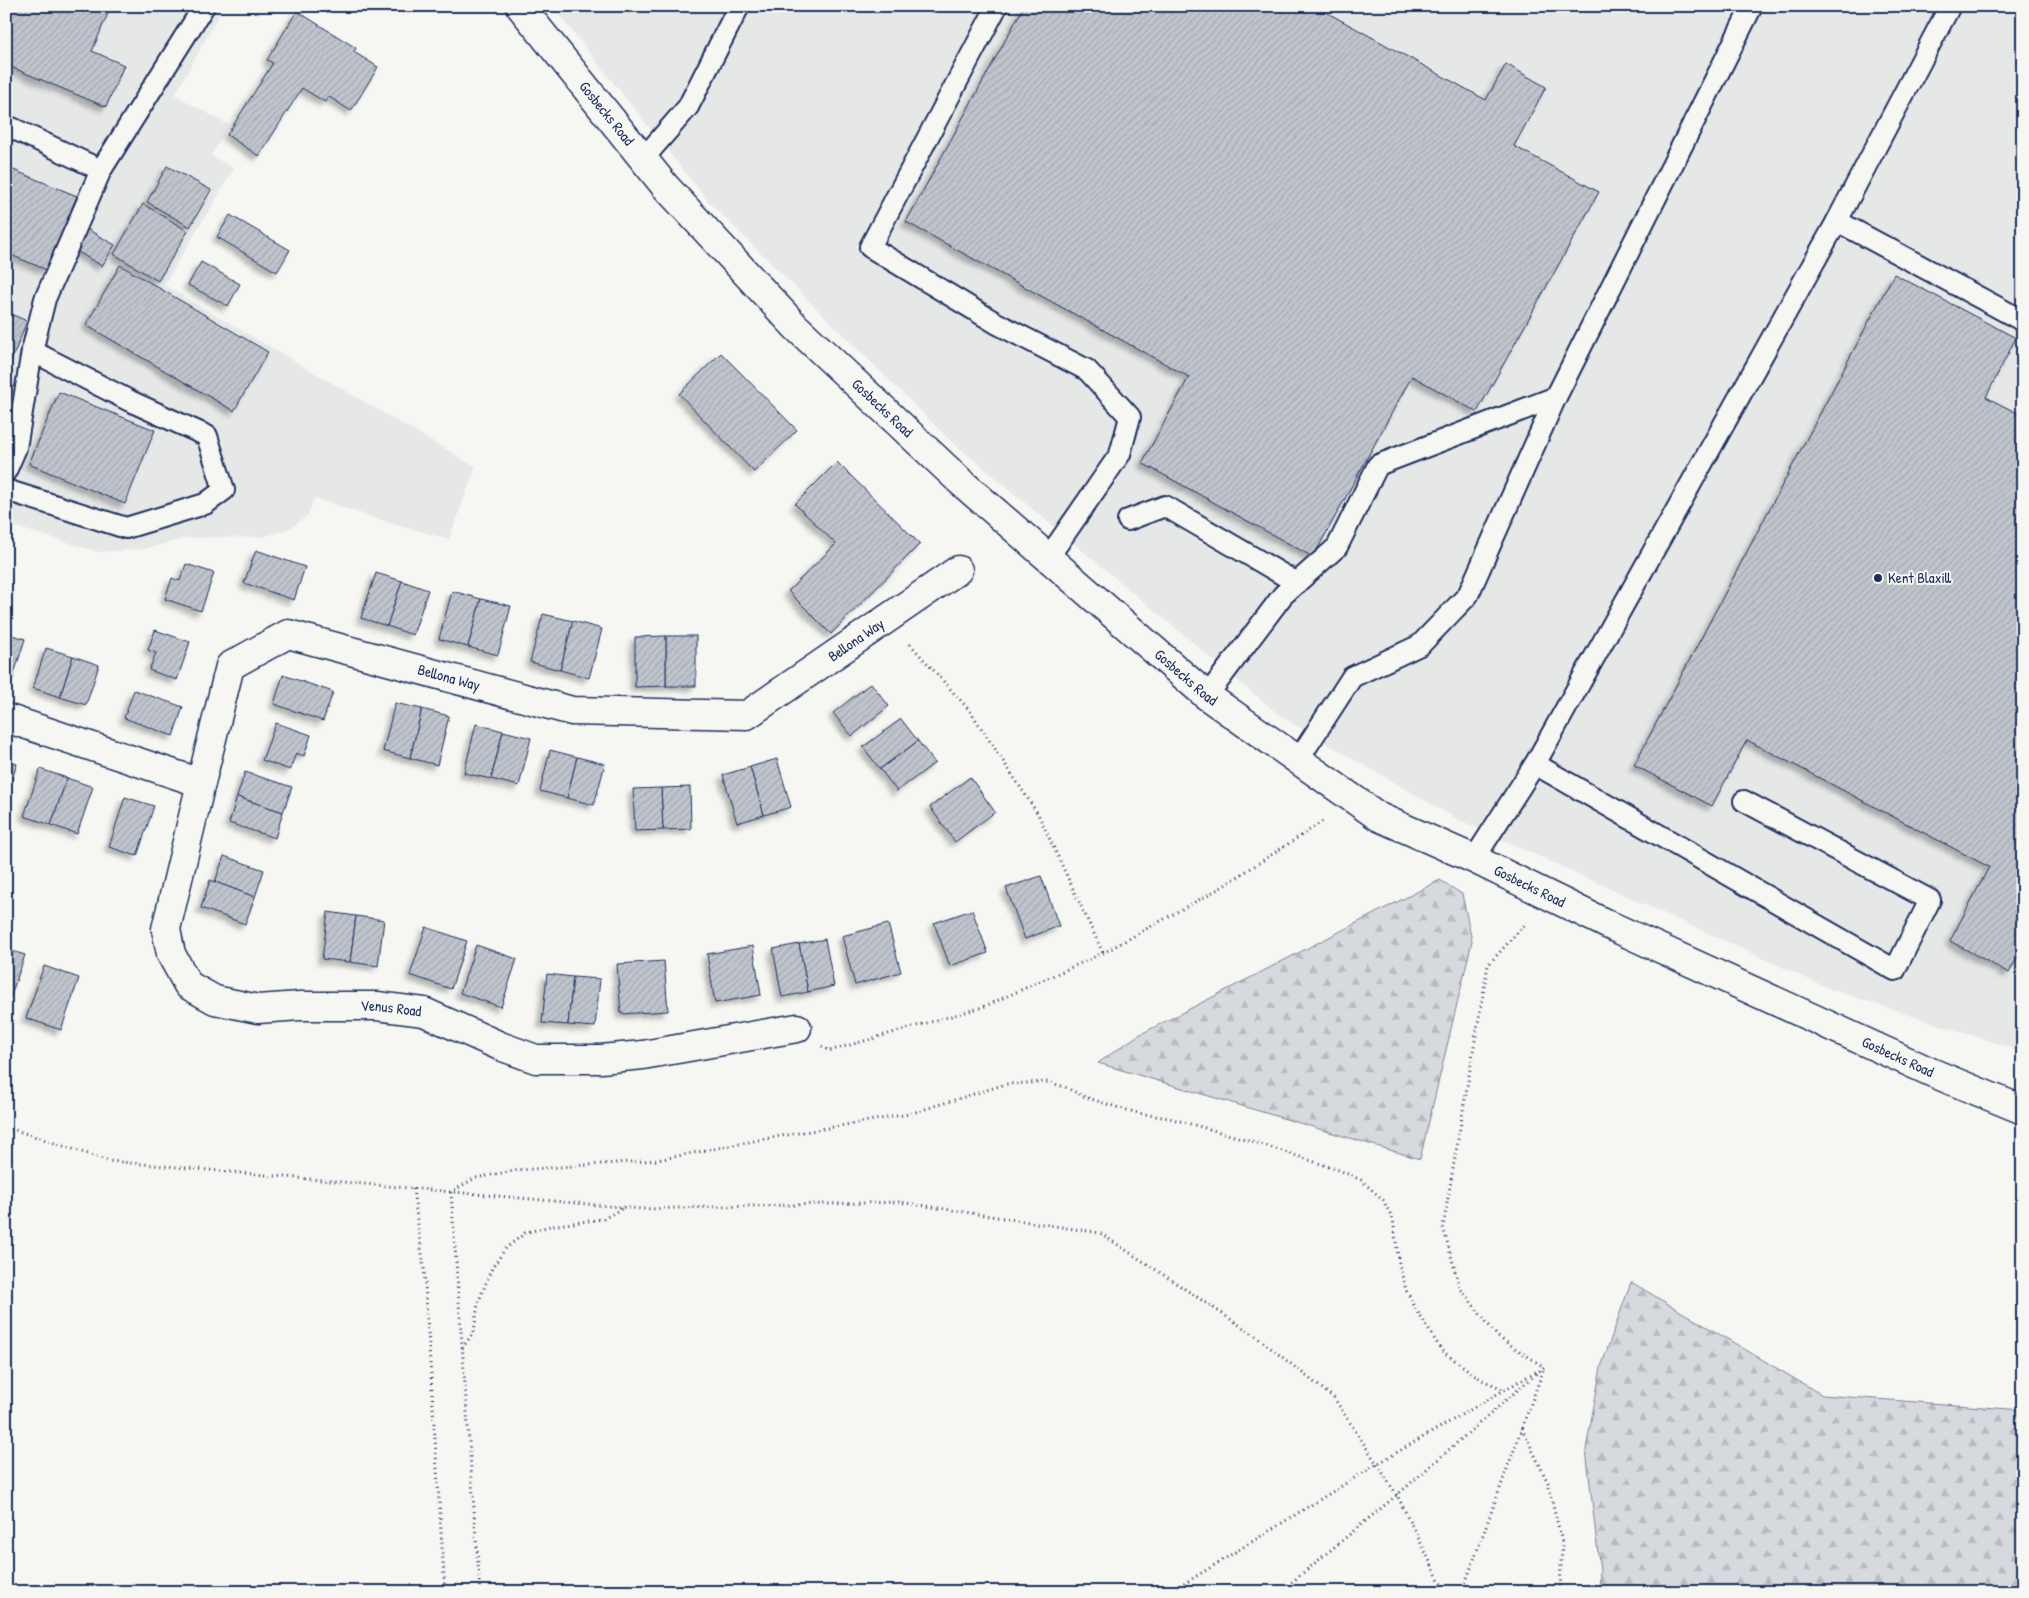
<svg xmlns="http://www.w3.org/2000/svg" width="2029" height="1598" font-family="'Patrick Hand',sans-serif">
<style>
.built{fill:#e6e7e7}
.forest{fill:url(#forest-firs);stroke:#78849e}
.building{fill:url(#building-hatch);stroke:#1b2f5e;filter:url(#shadow)}
.lines{fill:none;stroke-linecap:round;stroke-linejoin:round}
.lane-casing{stroke:#1b2f5e;stroke-width:24}
.street-casing{stroke:#1b2f5e;stroke-width:31}
.secondary-casing{stroke:#1b2f5e;stroke-width:31}
.path{stroke:#1b2f5e;stroke-width:3;stroke-dasharray:1 4;stroke-linecap:butt}
.lane{stroke:#f6f6f2;stroke-width:20}
.street{stroke:#f6f6f2;stroke-width:28}
.secondary{stroke:#f6f6f2;stroke-width:28}
.poi-dot{fill:#1b2f5e;stroke:#f6f6f2;stroke-width:2}
.labels{text-anchor:middle;stroke-width:4;stroke-linejoin:round;paint-order:stroke}
.street-label{font-size:15px;fill:#1b2f5e;stroke:#f6f6f2}
.poi-label{font-size:15px;fill:#1b2f5e;stroke:#f6f6f2;text-anchor:start}
</style>
<defs>
<pattern id="forest-firs" width="22" height="20" patternUnits="userSpaceOnUse" patternTransform="scale(1.25)"><rect width="22" height="20" fill="#d6d9dd"/><path d="M5 1l3.5 6h-7zM16 11l3.5 6h-7z" fill="#b7bbc0"/></pattern>
<pattern id="building-hatch" width="6" height="6" patternUnits="userSpaceOnUse" patternTransform="scale(1.25)"><rect width="6" height="6" fill="#c0c4cd"/><path d="M-1 1l2-2M0 6l6-6M5 7l2-2" fill="none" stroke="#a4a9b2"/></pattern>
<filter id="shadow"><feDropShadow dx="-4.5" dy="4.5" stdDeviation="2.5" flood-color="#0004"/></filter>
</defs>
<rect width="100%" height="100%" fill="#f6f6f2"/>
<filter id="ink" filterUnits="userSpaceOnUse"><feTurbulence type="fractalNoise" baseFrequency=".02" numOctaves="2"/><feDisplacementMap in="SourceGraphic" scale="10" xChannelSelector="R" yChannelSelector="G"/><feConvolveMatrix kernelMatrix="1 2 1 2 8 2 1 2 1" color-interpolation-filters="sRGB"/></filter>
<g filter="url(#ink)">
<!-- built -->
<g class="built">
<path d="M6 6H224L175 95 229 125 211 155 234 169 164 285 476 467 449 539 396 525 314 498 308 515 290 528 263 537 186 538 146 549 99 552 6 524Z"/>
<path d="M552 6H2023V1052L1830 989 1457 819 1283 718 950 440 709 202Z"/>
</g>
<!-- forest -->
<g class="forest">
<path d="M1440 880 1462 894 1472 941 1420 1159 1098 1063 1137 1036Z"/>
<path d="M1631 1282 1822 1395 2023 1410V1592H1599L1600 1571 1586 1449 1601 1367Z"/>
</g>
<!-- building -->
<g class="building">
<path d="M6 6H111L92 51 124 65 106 107 6 65Z"/>
<path d="M1024 6H1315L1486 100 1506 64 1546 87 1514 146 1599 192 1477 412 1412 376 1313 557 1142 463 1189 377 906 222Z"/>
<path d="M297 11 356 48 354 52 378 67 351 111 328 96 325 102 302 88 259 156 227 135 273 63 267 60Z"/>
<path d="M167 166 211 190 190 227 147 202Z"/>
<path d="M6 167 77 196 47 270 6 253Z"/>
<path d="M143 204 188 231 158 281 114 254Z"/>
<path d="M230 215 290 250 277 272 217 237Z"/>
<path d="M85 228 115 245 102 266 73 249Z"/>
<path d="M201 262 240 284 228 306 188 285Z"/>
<path d="M120 265 268 352 234 411 86 325Z"/>
<path d="M1894 274 2016 338 1986 397 2023 416V947L2009 973 1950 941 1989 867 1747 740 1712 806 1634 765Z"/>
<path d="M6 312 27 321 6 374Z"/>
<path d="M721 353 797 430 754 472 679 394Z"/>
<path d="M59 392 155 430 125 504 29 464Z"/>
<path d="M837 462 920 544 831 634 788 591 836 544 795 504Z"/>
<path d="M256 550 305 567 294 600 244 583Z"/>
<path d="M186 564 214 573 201 611 165 599 172 578 180 581Z"/>
<path d="M376 573 402 581 387 626 361 618Z"/>
<path d="M402 581 428 590 413 635 387 626Z"/>
<path d="M452 591 481 599 468 647 439 639Z"/>
<path d="M481 599 511 606 498 655 468 647Z"/>
<path d="M543 614 573 621 560 670 530 662Z"/>
<path d="M573 621 602 629 589 678 560 670Z"/>
<path d="M155 630 190 642 177 680 149 670 156 653 148 650Z"/>
<path d="M6 633 25 639 12 680 6 678Z"/>
<rect x="666" y="636" width="30" height="50"/>
<path d="M666 636V686L635 687V637Z"/>
<path d="M46 648 73 656 60 697 33 688Z"/>
<path d="M73 656 99 665 86 705 60 697Z"/>
<path d="M283 675 333 692 323 721 274 704Z"/>
<path d="M871 683 889 706 852 736 833 713Z"/>
<path d="M134 690 183 707 173 736 124 718Z"/>
<path d="M395 703 422 709 410 758 383 751Z"/>
<path d="M422 709 449 716 437 765 410 758Z"/>
<path d="M901 719 918 741 880 769 863 747Z"/>
<path d="M276 723 311 735 304 756 296 753 290 770 262 760Z"/>
<path d="M476 724 503 731 491 779 464 773Z"/>
<path d="M503 731 531 738 519 786 491 779Z"/>
<path d="M918 741 935 763 897 791 880 769Z"/>
<path d="M550 750 577 757 567 798 540 791Z"/>
<path d="M577 757 605 764 594 805 567 798Z"/>
<path d="M777 759 791 807 764 815 750 767Z"/>
<path d="M6 760 17 764 6 797Z"/>
<path d="M750 767 764 815 737 823 723 775Z"/>
<path d="M40 769 67 778 51 825 24 816Z"/>
<path d="M245 772 292 787 283 812 237 797Z"/>
<path d="M970 777 995 812 955 842 930 807Z"/>
<path d="M67 778 93 787 77 834 51 825Z"/>
<path d="M690 787 691 829 663 830 661 788Z"/>
<path d="M661 788 663 830 635 831 633 789Z"/>
<path d="M125 797 154 806 137 856 109 847Z"/>
<path d="M237 797 283 812 275 838 229 823Z"/>
<path d="M224 856 264 870 255 897 215 882Z"/>
<path d="M1041 876 1059 926 1025 939 1006 888Z"/>
<path d="M210 880 255 897 245 924 201 908Z"/>
<path d="M972 910 988 953 950 966 934 923Z"/>
<path d="M328 912 356 916 350 962 322 959Z"/>
<path d="M356 916 384 920 378 966 350 962Z"/>
<path d="M888 924 901 972 855 985 842 936Z"/>
<path d="M426 927 467 941 451 989 410 975Z"/>
<path d="M825 939 834 986 808 992 799 944Z"/>
<path d="M799 944 808 992 782 997 773 949Z"/>
<path d="M476 945 517 959 501 1007 460 993Z"/>
<path d="M753 946 761 995 715 1003 707 954Z"/>
<path d="M6 949 25 955 10 998 6 997Z"/>
<path d="M664 961 668 1011 621 1014 617 964Z"/>
<path d="M44 966 79 978 61 1030 26 1018Z"/>
<path d="M547 974 573 977 568 1025 542 1023Z"/>
<path d="M573 977 600 979 595 1027 568 1025Z"/>
</g>
<g class="lines">
<!-- lane casing -->
<g class="lane-casing">
<g id="lane">
<path d="M997 6 870 247 996 323 1087 370 1130 417 1120 454 1048 558"/>
<path d="M12 128 101 170"/>
<path d="M643 159 688 107 739 6"/>
<path d="M1837 221 1950 6"/>
<path d="M6 471 16 448 32 351"/>
<path d="M6 490 126 528 205 504 224 490 207 436 130 401 32 351 45 299 101 170 204 6"/>
<path d="M1128 520 1165 506 1297 583"/>
<path d="M1207 696 1283 595 1337 547 1378 465 1556 397"/>
<path d="M1298 760 1352 677 1420 645 1468 595 1556 397 1752 6"/>
<path d="M1535 764 1895 970 1930 900 1744 801"/>
<path d="M1474 859 1535 764 1837 221 2023 321"/>
</g>
</g>
<!-- street casing -->
<g class="street-casing">
<g id="street">
<path id="s1" d="M6 718 201 783 230 666 288 634 572 711 747 715 958 570"/>
<path id="s2" d="M201 783 166 929 171 954 188 985 215 1000 258 1009 300 1006H377L424 1012 500 1046 536 1059H601L643 1055 797 1028"/>
</g>
</g>
<!-- secondary casing -->
<g class="secondary-casing">
<g id="secondary">
<path id="s3" d="M520 6 665 186 796 327 961 482 1207 696 1379 817 1474 859 1609 925 1933 1073 2023 1110"/>
</g>
</g>
<!-- path -->
<g class="path">
<path d="M910 644 970 711 1038 814 1103 953"/>
<path d="M822 1046 829 1051 983 1007 1103 953 1222 887 1325 820"/>
<path d="M6 1127 109 1161 642 1209 900 1202 1100 1233 1253 1334 1334 1398 1397 1495 1544 1367 1498 1337 1460 1288 1443 1227 1488 965 1527 922"/>
<path d="M413 1189 424 1269 445 1592"/>
<path d="M462 1348 474 1332 478 1303 492 1268 506 1248 525 1233 550 1226 603 1219 623 1208"/>
<path d="M1522 1428 1548 1483 1562 1542 1560 1592"/>
<path d="M480 1592 451 1192 475 1178 519 1170 657 1160 764 1139 909 1114 1006 1084 1048 1082 1065 1087 1085 1097 1116 1107 1142 1114 1169 1118 1252 1141 1339 1170 1361 1180 1383 1200 1393 1219 1399 1264 1406 1290 1417 1311 1442 1351 1482 1380 1505 1390"/>
<path d="M1171 1592 1377 1464 1537 1371"/>
<path d="M1280 1592 1397 1495 1445 1592"/>
<path d="M1462 1592 1544 1368"/>
</g>
<!-- lane -->
<use href="#lane" class="lane"/>
<!-- street -->
<use href="#street" class="street"/>
<!-- secondary -->
<use href="#secondary" class="secondary"/>
</g>
</g>
<!-- markers -->
<circle class="poi-dot" cx="1878" cy="578" r="5"/>
<g class="labels">
<!-- street labels -->
<g class="street-label">
<text dy="5" stroke="none"><textPath href="#s3" startOffset="138">Gosbecks Road</textPath></text>
<text dy="5" stroke="none"><textPath href="#s3" startOffset="542">Gosbecks Road</textPath></text>
<text dy="5" stroke="none"><textPath href="#s1" startOffset="994">Bellona Way</textPath></text>
<text dy="5" stroke="none"><textPath href="#s3" startOffset="948">Gosbecks Road</textPath></text>
<text dy="5" stroke="none"><textPath href="#s1" startOffset="559">Bellona Way</textPath></text>
<text dy="5" stroke="none"><textPath href="#s3" startOffset="1352">Gosbecks Road</textPath></text>
<text dy="5" stroke="none"><textPath href="#s2" startOffset="419">Venus Road</textPath></text>
<text dy="5" stroke="none"><textPath href="#s3" startOffset="1758">Gosbecks Road</textPath></text>
</g>
<!-- poi labels -->
<g class="poi-label">
<text x="1888" y="583">Kent Blaxill</text>
</g>
</g>
<!-- margin -->
<rect width="2029" height="1598" fill="none" stroke="#f6f6f2" stroke-width="25"/>
<rect x="12" y="12" width="2004" height="1573" fill="none" stroke="#1b2f5e" stroke-width="2" filter="url(#ink)"/>
</svg>
